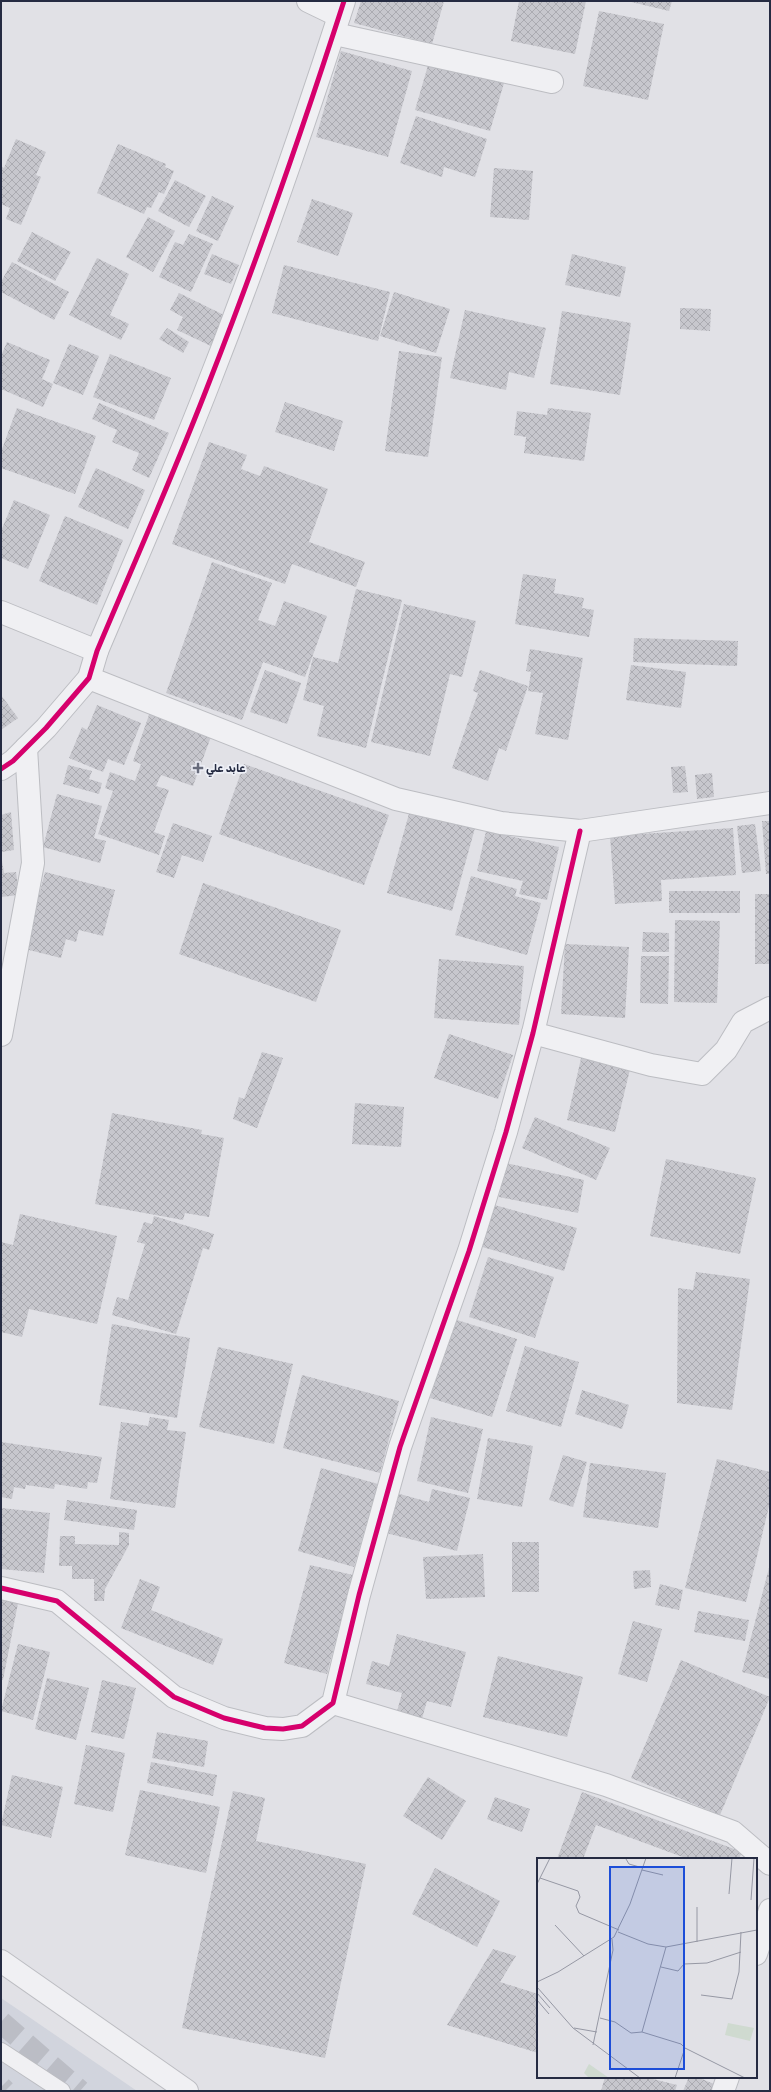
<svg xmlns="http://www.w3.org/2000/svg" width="771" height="2092" font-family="Rubik,'Noto Naskh Arabic',sans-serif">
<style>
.built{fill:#d1d4dd}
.building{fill:url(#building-cross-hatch)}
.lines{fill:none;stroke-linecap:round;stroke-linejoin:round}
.motorway-tunnel{stroke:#bbbdc5;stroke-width:22;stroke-dasharray:22 11;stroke-linecap:butt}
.service-casing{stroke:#bcbdc2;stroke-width:18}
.minor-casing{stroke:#bcbdc2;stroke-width:24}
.tertiary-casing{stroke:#bcbdc2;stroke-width:24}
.service{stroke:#f0f0f3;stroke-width:16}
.minor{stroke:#f0f0f3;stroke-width:22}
.tertiary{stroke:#f0f0f3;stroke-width:22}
.cycleway-casing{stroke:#eef0f7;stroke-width:8}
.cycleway{stroke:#d6006c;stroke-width:5}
.poi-dot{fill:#676b7b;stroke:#eef0f7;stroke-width:1.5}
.labels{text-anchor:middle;stroke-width:3.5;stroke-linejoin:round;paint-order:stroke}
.poi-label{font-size:11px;font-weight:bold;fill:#252b42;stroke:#eef0f7;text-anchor:start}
.inset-road{fill:none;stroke:#9698a4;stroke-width:1}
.view{fill:#1d4ed8;fill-opacity:0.15;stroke:#1d4ed8;stroke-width:2}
.inset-edge{fill:none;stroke:#252b42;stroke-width:2}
</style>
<defs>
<pattern id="building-cross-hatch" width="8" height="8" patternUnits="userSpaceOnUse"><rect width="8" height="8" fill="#c7c7cd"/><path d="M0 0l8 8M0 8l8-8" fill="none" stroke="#ababb1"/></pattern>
</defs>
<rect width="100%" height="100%" fill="#e1e1e6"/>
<!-- built -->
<path class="built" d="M1 1998 29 2017 137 2091H1Z"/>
<!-- building -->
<g class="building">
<path d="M361 1H444L432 44 354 23Z"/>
<path d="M519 1H586L575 54 511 41Z"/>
<path d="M627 1H672L669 11Z"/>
<path d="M599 11 664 24 648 100 583 86Z"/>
<path d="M341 51 412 71 388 157 316 137Z"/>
<path d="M429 62 504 83 490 131 415 110Z"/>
<path d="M416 116 487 139 475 177 444 167 442 177 400 163Z"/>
<path d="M16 139 46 152 36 175 41 177 21 225 6 219 10 208 1 204V166L4 168Z"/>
<path d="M118 144 166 164 165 167 174 171 164 194 159 192 151 208 147 207 144 214 97 193Z"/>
<path d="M494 168 533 171 529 220 490 217Z"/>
<path d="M175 180 206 196 189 227 158 211Z"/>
<path d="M212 196 234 206 218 241 196 231Z"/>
<path d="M312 199 353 213 338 256 297 242Z"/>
<path d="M148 217 175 231 153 272 126 257Z"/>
<path d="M32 232 71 252 55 281 17 261Z"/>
<path d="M189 234 213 244 191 292 159 277 175 242 183 245Z"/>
<path d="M212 254 239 265 231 284 204 274Z"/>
<path d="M572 254 626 267 620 297 565 285Z"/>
<path d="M97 258 129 274 110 315 129 324 121 340 69 315Z"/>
<path d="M12 262 69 292 54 320 1 292V282Z"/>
<path d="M284 265 390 292 378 341 272 313Z"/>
<path d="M394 292 450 309 436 353 380 336Z"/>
<path d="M179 293 226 316 211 346 177 330 183 317 170 310Z"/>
<path d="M680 308 711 309 710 331 680 329Z"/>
<path d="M465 310 546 328 534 378 509 372 506 390 450 378Z"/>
<path d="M562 311 631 323 620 395 550 384Z"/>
<path d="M167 328 189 342 183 353 159 339Z"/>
<path d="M7 342 50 360 42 379 53 384 43 407 1 389V356Z"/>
<path d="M69 344 99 356 83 395 53 383Z"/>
<path d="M399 351 442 357 428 457 385 451Z"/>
<path d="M110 354 171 378 154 420 93 397Z"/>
<path d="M285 402 343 421 334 451 275 432Z"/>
<path d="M99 403 169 433 149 478 132 470 139 453 112 442 117 430 92 419Z"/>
<path d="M17 408 96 436 75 494 1 468V452Z"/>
<path d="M548 408 591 413 584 461 524 453 526 437 514 435 517 411 547 415Z"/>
<path d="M209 442 247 455 241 469 260 476 264 466 328 489 309 542 365 562 356 587 292 564 285 584 172 544Z"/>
<path d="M96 468 145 490 128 529 78 507Z"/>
<path d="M14 500 50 515 28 569 1 558V531Z"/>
<path d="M65 516 123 540 97 605 39 581Z"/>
<path d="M212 562 272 583 258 620 275 626 284 601 327 616 305 677 263 662 242 720 166 693Z"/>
<path d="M523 574 556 579 554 593 584 598 582 608 594 610 589 637 515 624Z"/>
<path d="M356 589 402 600 366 748 317 736 324 706 303 700 313 657 338 663Z"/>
<path d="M404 604 476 621 462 677 450 674 430 756 371 742Z"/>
<path d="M634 638 738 641 737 666 633 662Z"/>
<path d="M530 649 583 658 568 740 535 734 543 693 528 691 531 672 526 671Z"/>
<path d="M631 665 686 672 681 708 626 700Z"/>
<path d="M265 670 301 683 287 724 250 712Z"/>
<path d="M480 670 528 686 506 751 499 748 488 781 452 768 478 693 473 691Z"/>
<path d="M1 695 18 718 1 730Z"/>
<path d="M97 705 141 723 124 765 108 759 103 772 69 758 82 727 87 730Z"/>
<path d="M150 712 212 734 193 786 161 775 156 786 169 790 154 832 165 836 159 855 98 834 113 791 105 788 110 772 135 781 141 764 133 761Z"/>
<path d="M244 764 389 815 364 885 219 834Z"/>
<path d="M68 765 92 771 89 779 102 783 99 794 63 784Z"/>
<path d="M685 766 688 792 673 793 671 767Z"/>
<path d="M712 773 714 797 697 799 695 775Z"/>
<path d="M57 794 102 806 94 838 106 841 100 863 43 847Z"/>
<path d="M410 810 475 828 452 911 387 893Z"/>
<path d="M11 812 14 850 1 852V815Z"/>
<path d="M762 821H770V874H766Z"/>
<path d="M173 823 212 836 203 862 182 855 174 878 156 872Z"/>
<path d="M755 824 761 871 742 873 737 826Z"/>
<path d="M733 828 736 875 661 880 662 901 615 904 610 836Z"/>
<path d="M486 831 559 847 547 900 519 894 523 881 477 871Z"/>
<path d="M1 855 4 873 16 872 19 895 1 897Z"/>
<path d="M45 872 115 890 103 936 79 930 76 942 66 939 61 958 25 949Z"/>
<path d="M471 876 517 889 515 896 541 903 527 955 455 935Z"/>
<path d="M203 883 341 930 316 1002 179 954Z"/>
<rect x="669" y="891" width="71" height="22"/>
<rect x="755" y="894" width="15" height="70"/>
<path d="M675 920 720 921 717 1003 674 1002Z"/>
<path d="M643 932 669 933V952H642Z"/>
<path d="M565 944 629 947 625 1018 561 1014Z"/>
<path d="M641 956H669L668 1004 640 1003Z"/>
<path d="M439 959 524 966 519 1025 434 1018Z"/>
<path d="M449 1034 513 1055 498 1099 434 1078Z"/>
<path d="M262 1052 283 1058 257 1128 233 1119 239 1097 244 1099Z"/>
<path d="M582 1054 631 1065 615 1132 567 1120Z"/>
<path d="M355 1103 404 1107 401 1147 352 1144Z"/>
<path d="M112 1113 202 1130 201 1134 224 1138 209 1217 185 1213 183 1220 95 1204Z"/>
<path d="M535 1117 610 1148 596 1180 522 1148Z"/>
<path d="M666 1159 756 1178 740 1254 650 1236Z"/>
<path d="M506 1163 584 1180 578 1213 499 1197Z"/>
<path d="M491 1204 577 1228 564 1271 479 1246Z"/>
<path d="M20 1214 117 1236 97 1324 29 1309 22 1337 1 1332V1242L13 1245Z"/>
<path d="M154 1216 214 1234 209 1250 203 1248 176 1334 112 1315 117 1297 128 1300 145 1244 137 1242 144 1222 152 1224Z"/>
<path d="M488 1257 554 1277 535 1338 469 1317Z"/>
<path d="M696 1272 750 1279 732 1410 677 1403 678 1288 693 1290Z"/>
<path d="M454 1319 517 1339 492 1417 430 1398Z"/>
<path d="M112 1324 190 1338 177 1418 99 1405Z"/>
<path d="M525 1346 579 1362 561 1427 506 1411Z"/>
<path d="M218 1347 293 1364 274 1444 199 1427Z"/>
<path d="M302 1375 399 1401 380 1473 283 1448Z"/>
<path d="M582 1390 629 1405 622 1429 575 1414Z"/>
<path d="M150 1417 169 1420 167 1430 186 1432 175 1508 110 1499 121 1422 148 1426Z"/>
<path d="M431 1417 483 1429 468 1493 417 1481Z"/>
<path d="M488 1438 533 1446 522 1507 477 1499Z"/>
<path d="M1 1442 102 1457 97 1483 88 1482 87 1489 55 1484 54 1489 26 1485 25 1489 14 1487 12 1499 1 1497Z"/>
<path d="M563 1455 587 1462 573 1507 549 1500Z"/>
<path d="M717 1459 770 1472V1502L746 1602 685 1588Z"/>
<path d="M590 1463 666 1473 658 1528 583 1517Z"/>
<path d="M321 1468 378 1484 354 1567 298 1551Z"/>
<path d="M432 1489 470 1498 457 1551 386 1533 396 1493 429 1502Z"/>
<path d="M67 1500 137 1510 134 1530 64 1520Z"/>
<path d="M1 1508 50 1513 44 1573 1 1569Z"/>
<path d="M119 1532 129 1533V1545L105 1589 104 1601H94V1579H72V1566H59L60 1536H75V1544L119 1545Z"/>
<rect x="512" y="1542" width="27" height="50"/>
<path d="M483 1554 485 1597 426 1599 423 1557Z"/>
<path d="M770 1564V1679L742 1672Z"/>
<path d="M310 1565 353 1575 327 1674 284 1663Z"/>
<path d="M650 1570 651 1587 634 1589 633 1571Z"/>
<path d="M140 1579 160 1587 151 1610 223 1639 213 1665 121 1628Z"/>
<path d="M660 1584 683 1590 679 1610 655 1605Z"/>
<path d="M1 1595 19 1598 3 1680H1Z"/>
<path d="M698 1611 749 1620 745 1641 694 1632Z"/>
<path d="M633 1621 662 1629 647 1682 618 1674Z"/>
<path d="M397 1634 466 1652 451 1707 427 1701 421 1722 396 1715 402 1693 366 1684 372 1661 389 1666Z"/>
<path d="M18 1644 50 1652 33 1720 1 1711Z"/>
<path d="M498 1656 583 1677 567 1737 483 1717Z"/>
<path d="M681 1660 770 1697 720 1815 631 1778Z"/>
<path d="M47 1678 89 1688 76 1740 35 1729Z"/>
<path d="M102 1680 136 1688 124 1739 91 1732Z"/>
<path d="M157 1732 208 1741 204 1767 152 1758Z"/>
<path d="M86 1745 125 1753 113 1812 74 1804Z"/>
<path d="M151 1762 217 1775 213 1796 147 1783Z"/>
<path d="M12 1775 63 1787 51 1838 1 1825Z"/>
<path d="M428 1777 466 1801 442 1840 403 1816Z"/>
<path d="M140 1790 220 1807 206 1873 125 1855Z"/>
<path d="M233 1791 265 1798 256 1841 366 1864 325 2058 182 2028Z"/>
<path d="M582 1792 742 1852 739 1859H688L596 1825 583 1859H557Z"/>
<path d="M495 1797 530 1809 522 1832 487 1819Z"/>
<path d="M435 1868 500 1901 477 1947 412 1914Z"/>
<path d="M493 1949 516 1956 500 1982 538 1994V2053L447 2025Z"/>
<path d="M605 2077H645L677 2085 675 2091H601Z"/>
<path d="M689 2077H697L714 2084 712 2091H683Z"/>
</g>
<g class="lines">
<!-- motorway-tunnel -->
<g class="motorway-tunnel">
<path d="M1 2022 80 2091"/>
<path d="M1 2087 5 2091"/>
</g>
<!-- service casing -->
<g class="service-casing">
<path id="service" d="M1 2051 62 2091"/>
</g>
<!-- minor casing -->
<g class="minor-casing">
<g id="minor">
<path d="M308 1 339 16"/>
<path d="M335 34 552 82"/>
<path d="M1 612 97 651"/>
<path d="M533 1033 651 1065 702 1074 726 1050 743 1022 770 1008"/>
<path d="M1 1035 33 863 26 748"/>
<path d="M1 1588 57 1601 174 1697 224 1718 265 1728 283 1729 302 1726 333 1703 359 1595 400 1447 469 1251 506 1132 533 1033 580 831"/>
<path d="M333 1703 606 1785 733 1832 770 1864"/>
<path d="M756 1954 770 1910"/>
<path d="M723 2091 728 2077"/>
</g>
</g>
<!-- tertiary casing -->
<g class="tertiary-casing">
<g id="tertiary">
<path d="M89 678 396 799 501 823 580 831 770 803"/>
<path d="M1 769 13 761 46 728 89 678 97 651C135 561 175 471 210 380 259 255 303 128 344 1"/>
<path d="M1 1961 187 2091"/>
</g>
</g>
<!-- service -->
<use href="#service" class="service"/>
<!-- minor -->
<use href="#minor" class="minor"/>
<!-- tertiary -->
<use href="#tertiary" class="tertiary"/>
<!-- cycleway casing -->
<g class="cycleway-casing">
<g id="cycleway">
<path d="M1 769 13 761 46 728 89 678 97 651C135 561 175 471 210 380 259 255 303 128 344 1"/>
<path d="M1 1588 57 1601 174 1697 224 1718 265 1728 283 1729 302 1726 333 1703 359 1595 400 1447 469 1251 506 1132 533 1033 580 831"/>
</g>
</g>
<!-- cycleway -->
<use href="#cycleway" class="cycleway"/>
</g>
<!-- markers -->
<path class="poi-dot" d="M196 762h4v4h4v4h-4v4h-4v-4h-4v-4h4z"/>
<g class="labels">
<!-- poi labels -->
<g class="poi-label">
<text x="206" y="772">عابد علي</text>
</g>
</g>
<!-- overview -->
<g transform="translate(537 1858)">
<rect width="220" height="220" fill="#e1e1e6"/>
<path d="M52 206 72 220H52L47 215Z" fill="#cfdad0"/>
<path d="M191 165 217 170 213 183 188 177Z" fill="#cfdad0"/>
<path class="inset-road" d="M89 1 92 6 106 10M105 12 126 17M3 20 41 33 43 39 39 48 42 55 82 72M0 26 13 0M192 36 195 0M214 42 217 0M160 49V84M18 67 47 98M81 74 111 86 129 89 220 72M124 109 141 113 147 106 170 105 204 94M0 124 21 114 77 79 93 46 109 0M0 129 36 170 103 220M0 135 13 150M164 137 195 141 202 114 204 74M0 142 12 156M63 160 78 164 94 175 105 174 144 186 148 190M37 170 60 174M105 174 129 89M56 187 76 92 75 81M138 220 148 190 208 220"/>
<path class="view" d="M73 9H147V211H73Z"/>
<rect width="220" height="220" class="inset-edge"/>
</g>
<!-- border -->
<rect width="771" height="2092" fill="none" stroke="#252b42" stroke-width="4"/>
</svg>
